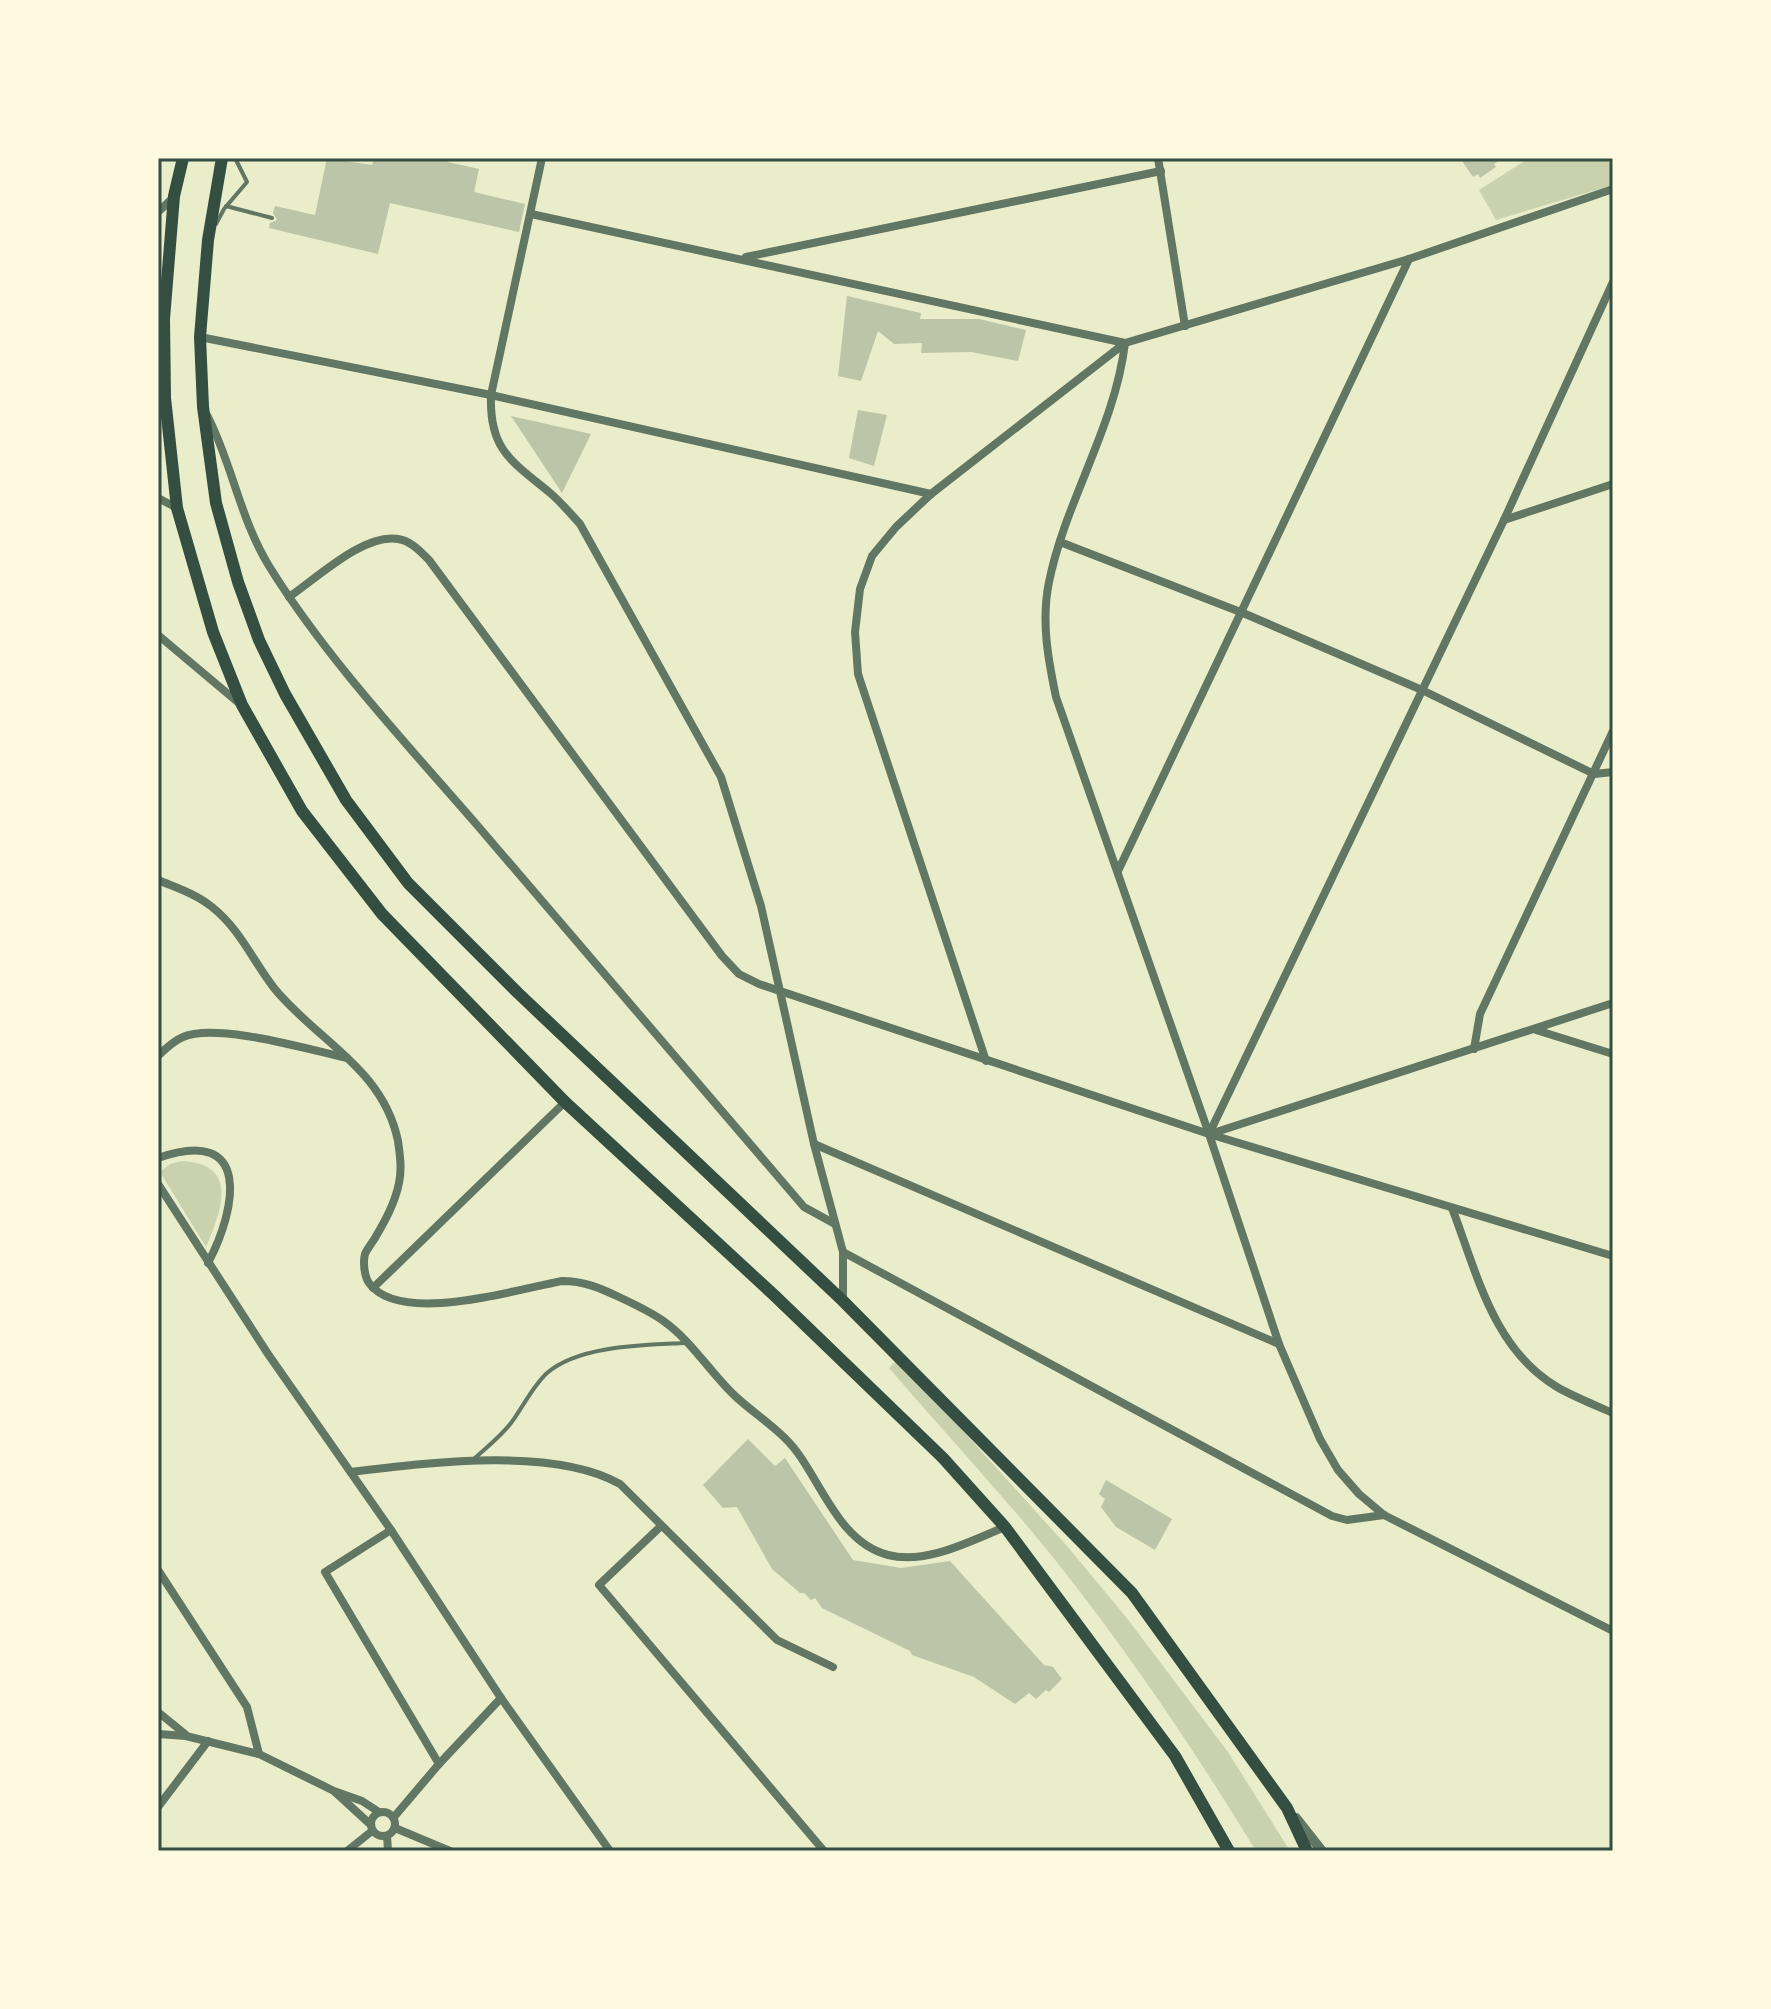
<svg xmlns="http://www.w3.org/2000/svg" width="1771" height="2009" font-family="Poppins,sans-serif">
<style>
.green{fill:#cad2ad}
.building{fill:#bcc5a7}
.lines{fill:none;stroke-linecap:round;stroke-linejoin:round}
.service{stroke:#617663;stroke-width:4}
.minor{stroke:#617663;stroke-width:8}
.tertiary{stroke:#617663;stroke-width:10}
.primary{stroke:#344e41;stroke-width:12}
.neatline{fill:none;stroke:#344e41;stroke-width:3}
</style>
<rect width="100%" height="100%" fill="#e9edc9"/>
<!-- green -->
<g class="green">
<path d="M1529 158H1608L1613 163V185L1496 220 1479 190Z"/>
<path d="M182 1161C240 1164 221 1211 206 1247L160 1172 170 1164Z"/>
<path d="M898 1359 1067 1546 1126 1617 1228 1752 1290 1851H1256C1195 1751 1129 1653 1056 1561 1003 1495 944 1432 889 1368Z"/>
</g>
<!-- building -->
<g class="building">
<path d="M327 158 372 165 374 158H448V162L479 169 474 192 525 204 519 232 390 203 378 254 269 228 270 223 277 220 273 213 275 206 315 215Z"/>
<path d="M1460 158H1503L1494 164 1496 167 1480 178 1478 174 1473 177Z"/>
<path d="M847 296 921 313 920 319H979L1026 330 1018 361 971 352 921 353 922 343 894 344 878 331 861 381 838 376Z"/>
<path d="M858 410 887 415 874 466 849 458Z"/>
<path d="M511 416 591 434 562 493Z"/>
<path d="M748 1439 775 1466 785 1458 853 1560 901 1568 950 1561 1044 1665 1053 1667 1062 1679 1049 1692 1046 1690 1036 1699 1029 1693 1015 1704 974 1677 912 1655 910 1651 822 1608 815 1598 811 1600 804 1593H800L772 1569 737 1507 723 1508 703 1485Z"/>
<path d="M1106 1480 1172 1519 1155 1550 1116 1527 1101 1507 1105 1499 1099 1494Z"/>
</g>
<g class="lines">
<!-- service -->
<g class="service">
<path d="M226 206 272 218"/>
<path d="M216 224 224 209 247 182 235 158"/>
<path d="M475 1458C487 1447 501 1436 511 1423 523 1407 532 1387 547 1373 579 1345 645 1345 685 1343"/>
</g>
<!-- minor -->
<g class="minor">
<path d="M542 158 491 395C489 449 511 461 549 492 560 501 570 513 580 524L721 777 761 906 814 1144 843 1252"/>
<path d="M1158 158 1185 326"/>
<path d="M158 212 174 197"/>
<path d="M531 214 1125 343"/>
<path d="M746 257 1161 171"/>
<path d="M200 337 491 395 931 494"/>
<path d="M1125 343C1115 427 1066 499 1049 582 1041 621 1048 659 1056 697L1209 1134 1279 1344 1320 1439 1338 1470 1359 1494 1384 1515 1613 1631"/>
<path d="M207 415C232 463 240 519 269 566 326 658 406 743 477 825 586 952 695 1079 804 1207L835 1224"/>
<path d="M158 498 177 508"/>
<path d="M1504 520 1613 484"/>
<path d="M1060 542 1243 613 1422 690 1594 774 1613 772"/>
<path d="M289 597C317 578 364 533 398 539 411 541 420 551 429 560L722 956 739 974 759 984 1209 1134 1613 1256"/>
<path d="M158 635 240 704"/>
<path d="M1118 871 1409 259"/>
<path d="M158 880C177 888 196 894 212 907 240 929 253 961 274 988 317 1041 383 1068 398 1141 400 1155 402 1169 399 1183 395 1203 385 1221 375 1238 372 1243 367 1249 365 1254 363 1261 364 1276 369 1283 400 1326 518 1289 562 1281 584 1281 600 1288 619 1297 634 1304 649 1311 662 1320 691 1340 709 1371 734 1395 754 1414 781 1430 797 1452 823 1487 841 1543 888 1555 926 1565 970 1541 1005 1527"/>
<path d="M1536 1030 1613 1054"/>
<path d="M1474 1049 1480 1014 1613 731"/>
<path d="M158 1056C165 1049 173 1041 183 1037 216 1022 310 1050 347 1058"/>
<path d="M986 1061 858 674 855 632 860 589 872 556 896 527 931 494 1125 343 1409 259 1613 189"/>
<path d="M1209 1134 1504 520 1613 282"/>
<path d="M1210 1134 1613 1003"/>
<path d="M814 1144 1279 1344"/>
<path d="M158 1158C252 1125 237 1208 208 1263"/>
<path d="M158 1184 268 1354 391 1530 501 1698 610 1851"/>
<path d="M1452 1208C1477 1273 1493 1349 1557 1387 1574 1397 1595 1405 1613 1413"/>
<path d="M373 1288 565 1102"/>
<path d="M843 1300V1252L1332 1516 1347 1520 1384 1515"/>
<path d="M351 1472C426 1463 553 1446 620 1484L777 1640 833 1667"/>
<path d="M661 1526 599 1585 824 1851"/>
<path d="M391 1530 325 1572 439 1764"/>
<path d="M158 1570 247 1707 259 1754"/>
<path d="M158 1712 185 1734"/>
<path d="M158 1734 186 1736 259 1754 334 1791 362 1801 379 1812"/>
<path d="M335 1792 371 1825"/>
<path d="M158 1807 208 1741"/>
<circle cx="383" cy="1824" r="12"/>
<path d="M394 1817 439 1764 501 1698"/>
<path d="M395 1828 450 1851"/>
<path d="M387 1836 388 1851"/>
<path d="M347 1851 372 1831"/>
</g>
<!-- tertiary -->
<path class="tertiary" d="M1296 1818 1322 1851"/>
<!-- primary -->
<g class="primary">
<path d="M183 158 174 196 164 319 165 398 177 508 213 632 242 705 302 811 382 914 565 1102 775 1296 943 1458 1005 1527 1175 1756 1229 1851"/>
<path d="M222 158 208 240 200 337 203 407 216 503 238 582 259 640 285 694 346 800 408 883 518 993 843 1301 1132 1593 1287 1808 1307 1851"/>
</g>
</g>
<!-- border -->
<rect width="1771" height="2009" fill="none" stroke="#fefae0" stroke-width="320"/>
<rect x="160" y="160" width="1451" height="1689" class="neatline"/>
</svg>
